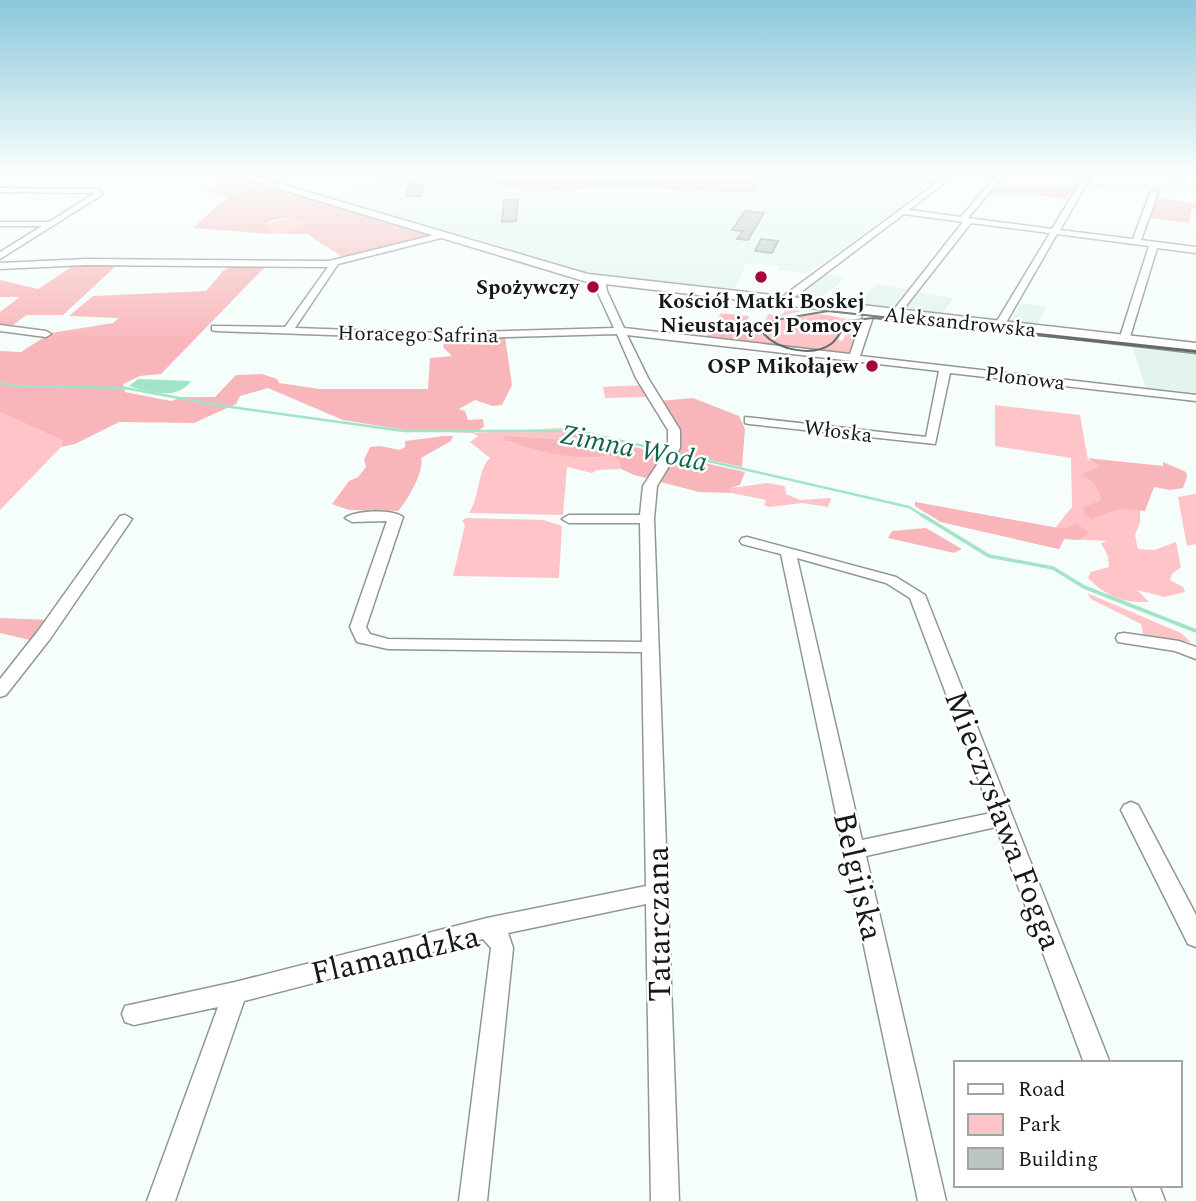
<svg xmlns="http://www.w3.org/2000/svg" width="1196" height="1201" font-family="Spectral,serif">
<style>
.built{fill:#e3f4ec}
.green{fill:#ffc4c7}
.forest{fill:#f9b6ba}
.water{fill:#a1e4c8}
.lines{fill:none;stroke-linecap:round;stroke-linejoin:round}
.stream-far2{stroke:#a1e4c8;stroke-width:2}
.stream-far1{stroke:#a1e4c8;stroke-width:2.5}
.stream{stroke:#a1e4c8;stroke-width:3.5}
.building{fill:#bdc5c1;stroke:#9ca4a1;stroke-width:2}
.minor-casing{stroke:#909894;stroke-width:3}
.secondary-casing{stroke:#909894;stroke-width:3}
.minor{fill:#fff;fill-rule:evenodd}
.secondary{fill:#fff;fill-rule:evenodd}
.tram{stroke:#656a68;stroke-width:2}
.poi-dot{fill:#a40736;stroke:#fff;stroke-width:2.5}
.labels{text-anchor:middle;stroke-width:5;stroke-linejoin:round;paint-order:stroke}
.far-poi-label{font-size:21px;font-weight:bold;fill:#161918;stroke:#fff;text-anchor:end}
.far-street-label{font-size:21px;fill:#161918;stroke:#fff}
.water-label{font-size:28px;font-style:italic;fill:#10644b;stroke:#fff}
.near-street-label{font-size:32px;fill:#161918;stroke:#fff}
</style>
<rect width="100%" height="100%" fill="#f5fefa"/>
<!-- built -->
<g class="built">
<path d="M404 174H886L937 182 808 273 778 270 779 266 746 263 734 292 584 275 326 197Z"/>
<path d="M826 274 845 278 818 301 796 298Z"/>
<path d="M877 284 907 289 890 309 856 305Z"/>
<path d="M919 292 954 298 942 314 905 310Z"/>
<path d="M1021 303 1047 307 1036 326 1010 322Z"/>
<path d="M1133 348 1196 355V395L1146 389Z"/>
</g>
<!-- green -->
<g class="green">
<path d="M231 176H234L271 186 233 192 228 196 202 191Z"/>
<path d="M288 218 301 219 308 223 283 234H268L273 229 267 228 264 224Z"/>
<path d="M786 309 802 311 777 317 786 320 815 313 853 320 846 324 838 340 842 341 852 324 862 320 853 352 845 354 704 339 721 313 749 316 748 322 764 323 768 314 782 315Z"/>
<path d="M641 385 647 397 605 398 603 387Z"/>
<path d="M995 405 1080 415 1088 460 1141 468 1140 523 1135 535 1138 549 1154 550 1176 542 1181 567 1172 574 1170 580 1183 587 1185 592 1164 597 1137 590 1149 602C1122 603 1106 596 1088 578L1091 572 1109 567 1108 556 1101 543 1108 541 1064 539 1059 549 941 522 915 506V502L1055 528 1072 507 1071 458 995 446Z"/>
<path d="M0 412 63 441 61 447 0 510Z"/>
<path d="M577 427 566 433 564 439 508 436 509 442C533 449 585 464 608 455L617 459 621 469 597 470 592 473 567 467 563 515 469 513C480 497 478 468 490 458L470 442 478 436 473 433Z"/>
<path d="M768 483 785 486 786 494 800 500 831 498 828 507 802 503 769 507 764 505 766 500 731 493 730 488Z"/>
<path d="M1196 494V544L1187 546 1178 497Z"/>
<path d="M466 518 544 520 562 526 559 578 453 576 465 525 462 521Z"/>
<path d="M1087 593 1181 633 1191 642 1144 638 1141 624 1091 599Z"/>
</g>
<!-- forest -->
<g class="forest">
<path d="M462 174H749L759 189 756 192 743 193 625 187 526 192Z"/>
<path d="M1011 184H1079L1067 199 1016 193 991 195 1000 186Z"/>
<path d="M271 186 434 236 346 260C333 249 321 245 308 234H283L307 223C296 215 277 217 264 224L267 228 274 229 268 234 193 228 233 192Z"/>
<path d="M1158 198 1196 203V209H1192L1189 223 1150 218Z"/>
<path d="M104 263 115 267 63 315H26L11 327 0 325V312L20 297H0V280L38 289 76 264Z"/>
<path d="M236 265 266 266 161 374 140 376 123 384 125 392 171 401 183 397H215L236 375 262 374 277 379 279 383 320 389H428L430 358 452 356 443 347 445 340 505 337 512 385 502 405 493 406 475 400 459 409 465 411 468 420 483 419 484 427 473 433 405 430 343 420 268 388 240 396 236 404 194 423 119 422 75 444 61 447 63 441 0 412V351L21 352 51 333 113 323 119 318 69 316 93 296 206 291 224 270Z"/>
<path d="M724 314 747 317V322L762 325 756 339 744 341 725 337 721 340 707 338Z"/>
<path d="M826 315 837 317 841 324 836 332 810 334 787 328 789 323Z"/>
<path d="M693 398 739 416 745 429 742 467 697 457 700 462 745 472 740 485 730 488 731 493 699 492 634 475 621 469 617 459 608 455C586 464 524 449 501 438L508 436 564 439 566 433 571 432 677 457 679 434 660 401Z"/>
<path d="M444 436H453L451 441 421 458C425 470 407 502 398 511L349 510 332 504 349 481 358 477 366 467 364 460 370 447 380 446 400 450 405 447V441Z"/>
<path d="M1087 458 1163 466V462L1186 472 1187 477 1183 488 1170 490 1154 487 1145 511 1120 509 1091 519 1083 512 1084 507 1100 501 1101 496 1094 483 1082 474 1101 466Z"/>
<path d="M915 502 1064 529 1077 523 1088 533 1079 540 1064 539 1059 549 941 522 915 506Z"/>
<path d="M926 528 962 549 954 553 888 538 892 531Z"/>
<path d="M0 618 50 620 34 641 0 633Z"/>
</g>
<!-- water -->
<path class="water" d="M138 379 191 381C177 401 149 392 129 386Z"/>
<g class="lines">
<!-- stream-far2 -->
<g class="stream-far2">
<path d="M1090 186 1196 187"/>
<path d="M1047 187 1078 185"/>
</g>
<!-- stream-far1 -->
<path class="stream-far1" d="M0 383 19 386 125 388 217 405 404 431H578L909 507 925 517"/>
<!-- stream -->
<path class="stream" d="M922 515 989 556 1053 568 1084 587 1196 631"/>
</g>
<!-- building -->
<g class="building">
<path d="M412 177H425L420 196H406Z"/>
<path d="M504 200H518L516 221 502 222Z"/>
<path d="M745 211 764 213 748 240 737 239 743 231 732 230Z"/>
<path d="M761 239 778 241 772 253 755 251Z"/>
</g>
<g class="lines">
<!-- minor casing -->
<g class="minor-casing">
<g id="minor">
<path d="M892 174 943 178 948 174H956L909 210 961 217 998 174H1005L968 218 1052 229 1085 174H1092L1060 230 1133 239 1150 193 1154 191 1158 193 1141 240 1196 247V253L1157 248 1129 340 1124 343 1119 340 1149 246 1057 234 1004 326 999 329 994 326 1050 233 971 223 898 316H892V312L963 222 904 214 793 298 789 304H783L786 294 938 182Z"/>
<path d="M1176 174H1183L1180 181 1173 179Z"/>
<path d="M0 188 99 189 103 194 0 259V252L42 226H0V222H49L95 193 0 192Z"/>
<path d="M438 234 442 236 441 238 338 264 295 328 441 333 614 328 597 291 595 280 600 277 605 280 607 291 624 328 850 354 865 311 870 308 875 311 860 356 1196 395V401L950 373 935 444 749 424 745 423V417L926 437 939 371 627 335 648 378 680 430V448L657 486 654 519 679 1201H651L646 904 508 933 513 948 487 1201H459L491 948 483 939 244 1001 175 1201H147L218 1007 134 1025 125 1022 122 1014 125 1006 235 982 487 918 646 886 642 652 388 649 357 642 350 627 387 521 352 522 345 518C355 510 393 509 403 517L366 627 370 634 388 639 642 642 640 523H569L562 519 569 515H640L643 486 668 448V430L636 378 617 334 441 339 216 331 212 330V326L285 327 328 267 86 265 0 269V263L86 259 329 261Z"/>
<path d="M0 325 46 331 51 334 46 337 0 331Z"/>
<path d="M125 515 132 519 50 639 6 695 0 697V679L38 631 120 516Z"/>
<path d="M747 537 896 577 925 595 1110 1063H1084L996 827 866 856 946 1201H918L781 554 742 544 740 541 742 538ZM797 558 886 583 910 598 991 813 862 840Z"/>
<path d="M1124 633 1179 641 1196 647V659L1175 651 1118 642 1116 638 1118 634Z"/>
<path d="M1131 802 1138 805 1196 915V947L1188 944 1121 810 1124 805Z"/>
<path d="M1131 1185H1159L1165 1201H1137Z"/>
</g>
</g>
<!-- secondary casing -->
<g class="secondary-casing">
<path id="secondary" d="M230 174H246L588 274 1196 343V353L587 282Z"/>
</g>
<!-- minor -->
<use href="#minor" class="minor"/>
<!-- secondary -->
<use href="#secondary" class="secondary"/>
<!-- tram -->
<path class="tram" d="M1196 351 828 311 775 320 769 324 764 334C778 350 813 357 831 344 839 338 842 328 848 321L873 318 1196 352"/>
</g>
<!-- sky -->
<linearGradient id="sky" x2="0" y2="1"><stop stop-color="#8bc7db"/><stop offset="0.51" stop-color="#fafffd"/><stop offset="1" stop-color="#fafffd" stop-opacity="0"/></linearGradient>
<rect width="1196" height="342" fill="url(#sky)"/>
<!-- markers -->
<g class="poi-dot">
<circle cx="761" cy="277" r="7"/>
<circle cx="593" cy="287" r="7"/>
<circle cx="872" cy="366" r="7"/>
</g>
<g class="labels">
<!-- far-poi labels -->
<g class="far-poi-label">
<text x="579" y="294">Spożywczy</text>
<text x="761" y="308" text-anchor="middle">Kościół Matki Boskej<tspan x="761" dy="24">Nieustającej Pomocy</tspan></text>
<text x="858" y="373">OSP Mikołajew</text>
</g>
<!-- far-street labels -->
<g class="far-street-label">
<text transform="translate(960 322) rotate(6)" y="7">Aleksandrowska</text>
<text transform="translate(418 334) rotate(1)" y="7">Horacego Safrina</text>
<text transform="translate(1025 378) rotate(7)" y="7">Plonowa</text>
<text transform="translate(838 431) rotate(7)" y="7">Włoska</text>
</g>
<!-- water labels -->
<g class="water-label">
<text transform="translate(634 447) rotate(11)" y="10">Zimna Woda</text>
</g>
<!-- near-street labels -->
<g class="near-street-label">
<text transform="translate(1004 820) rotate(69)" y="11">Mieczysława Fogga</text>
<text transform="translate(859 876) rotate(77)" y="11">Belgijska</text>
<text transform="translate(658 924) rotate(-91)" y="11">Tatarczana</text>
<text transform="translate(395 954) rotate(-13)" y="11">Flamandzka</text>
</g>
</g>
<!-- legend -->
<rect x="954" y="1061" width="228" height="126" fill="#ffffff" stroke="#a2a3a3" stroke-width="2"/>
<rect x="968" y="1084" width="35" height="10" fill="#ffffff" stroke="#a2a3a3" stroke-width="2"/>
<text x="1018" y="1096" font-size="21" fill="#161918">Road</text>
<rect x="968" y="1114" width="35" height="21" fill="#ffc4c7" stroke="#a2a3a3" stroke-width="2"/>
<text x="1018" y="1131" font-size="21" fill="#161918">Park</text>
<rect x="968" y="1148" width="35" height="21" fill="#bdc5c1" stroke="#a2a3a3" stroke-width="2"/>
<text x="1018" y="1166" font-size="21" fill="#161918">Building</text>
</svg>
